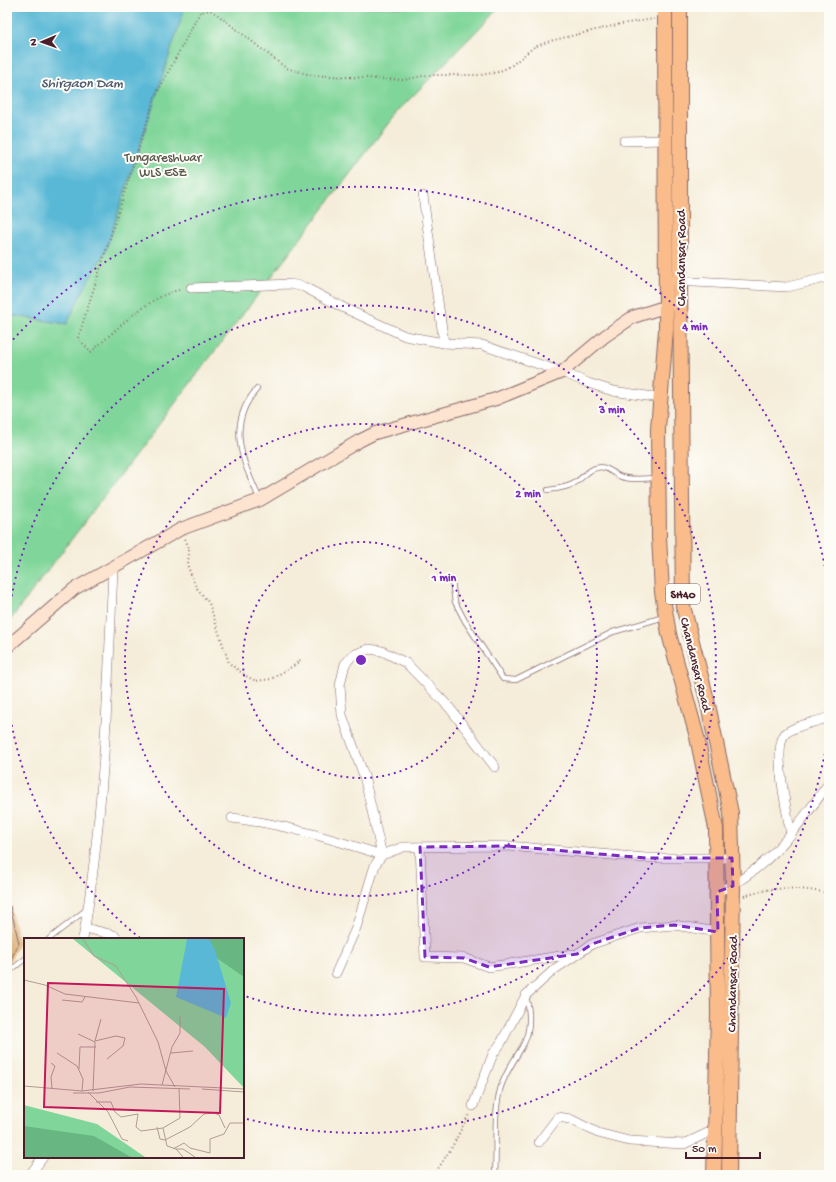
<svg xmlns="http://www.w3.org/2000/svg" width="836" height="1182" font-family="'Gochi Hand',sans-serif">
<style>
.green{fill:#80d69a;stroke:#657a62}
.water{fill:#58b8d6;stroke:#516c80}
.building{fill:#ddb27a}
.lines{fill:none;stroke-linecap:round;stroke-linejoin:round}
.lane-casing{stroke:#866768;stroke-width:6}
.street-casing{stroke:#866768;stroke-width:10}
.secondary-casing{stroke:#866768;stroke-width:14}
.primary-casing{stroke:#866768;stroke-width:16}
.path{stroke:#866768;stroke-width:2;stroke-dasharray:1 3;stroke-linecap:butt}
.lane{stroke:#fff;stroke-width:4.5}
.street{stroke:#fff;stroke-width:9}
.secondary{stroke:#fde4d0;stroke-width:12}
.primary{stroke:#f9bc8a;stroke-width:14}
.marked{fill:#7b2cbf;fill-opacity:0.2;stroke:#7b2cbf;stroke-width:3;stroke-dasharray:8 5;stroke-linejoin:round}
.ring{fill:none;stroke:#7b2cbf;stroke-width:2;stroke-dasharray:2 4}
.labels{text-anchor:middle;stroke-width:4;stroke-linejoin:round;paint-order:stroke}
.shield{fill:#fdfcf7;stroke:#806168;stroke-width:1}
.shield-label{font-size:12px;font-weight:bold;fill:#4a1f2b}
.park-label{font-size:13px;fill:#5a564c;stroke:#fdfcf7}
.street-label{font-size:13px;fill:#4a1f2b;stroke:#fdfcf7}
.water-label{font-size:14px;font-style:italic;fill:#505c6f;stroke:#fdfcf7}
.inset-road{fill:none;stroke:#b19b93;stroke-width:1}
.view{fill:#c2185b;fill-opacity:0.15;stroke:#c2185b;stroke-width:2}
.inset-edge{fill:none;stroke:#4a1f2b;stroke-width:2}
.centre{fill:#7b2cbf;stroke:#fdfcf7;stroke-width:2}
.ring-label{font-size:12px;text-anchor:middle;font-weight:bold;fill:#7b2cbf;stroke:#fdfcf7;stroke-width:4;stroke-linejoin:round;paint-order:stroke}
</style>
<rect width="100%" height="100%" fill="#fdfcf7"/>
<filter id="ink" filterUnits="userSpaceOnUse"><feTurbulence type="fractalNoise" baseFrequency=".025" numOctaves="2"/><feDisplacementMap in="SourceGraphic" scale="8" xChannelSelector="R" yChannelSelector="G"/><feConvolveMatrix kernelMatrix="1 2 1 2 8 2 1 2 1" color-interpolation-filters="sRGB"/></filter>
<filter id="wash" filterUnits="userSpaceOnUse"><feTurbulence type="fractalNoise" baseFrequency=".012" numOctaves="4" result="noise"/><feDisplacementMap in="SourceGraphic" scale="16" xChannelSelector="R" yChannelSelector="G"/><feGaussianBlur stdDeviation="0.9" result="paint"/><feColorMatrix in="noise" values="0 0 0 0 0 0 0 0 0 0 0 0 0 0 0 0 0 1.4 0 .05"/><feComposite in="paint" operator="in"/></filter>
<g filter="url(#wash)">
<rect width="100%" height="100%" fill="#f5edd9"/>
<!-- green -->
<path class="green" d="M7 7H500L397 112 7 624Z"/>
<!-- water -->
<path class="water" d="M7 7H185L106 250 80 296 67 324 7 315Z"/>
<g id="blocks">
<!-- building -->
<path class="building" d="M10 906 19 943 7 967V907Z"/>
</g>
</g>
<g filter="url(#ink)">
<use href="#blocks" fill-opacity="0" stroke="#866768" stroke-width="1"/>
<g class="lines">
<!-- lane casing -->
<g class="lane-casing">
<g id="lane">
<path d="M257 389C225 425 243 462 260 500"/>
<path d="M548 490C556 489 565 488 573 484 581 480 587 470 596 468 606 465 611 472 619 476 630 481 645 478 656 478"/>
<path d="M452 581 455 602 465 621 503 679 516 680 613 632 664 617"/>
<path d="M49 939 87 909"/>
<path d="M7 973 25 959"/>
<path d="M495 1175C497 1147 493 1117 500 1090 504 1074 514 1061 522 1047 531 1032 530 1012 526 996"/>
</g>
</g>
<!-- street casing -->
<g class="street-casing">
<g id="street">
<path d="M624 141 666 140"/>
<path d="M423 196 444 343"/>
<path d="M675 281 787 287 829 277"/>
<path d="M191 288 291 284 304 287 344 308 405 336 444 343 482 345 562 372 588 383 613 391 660 398"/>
<path d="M232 818C284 824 332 839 382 855"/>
<path d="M791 835C788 816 771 745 786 733 798 724 815 723 829 717"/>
<path d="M420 847 425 957 464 958 489 967 573 954"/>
<path d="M382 855 364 776 342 715 340 685 345 664 353 655 369 649 382 651 406 663 449 707 495 767"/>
<path d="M717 892C768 871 798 826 829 783"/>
<path d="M85 928 114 935 117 939"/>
<path d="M83 939C104 817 108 692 113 568"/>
<path d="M336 973 356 928 375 865 382 855 403 847 508 846 646 858H732"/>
<path d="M473 1106 493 1054 501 1043 526 995 555 969 592 944 640 928 674 925 718 932"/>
<path d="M539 1142 558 1117 570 1119 598 1133 629 1141 684 1144 716 1129"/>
<path d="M30 1175 43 1157"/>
</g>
</g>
<!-- secondary casing -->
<g class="secondary-casing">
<path id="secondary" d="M7 647 74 589 181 529 260 500 359 441 375 433 496 399 562 372 605 336 633 317 680 302"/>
</g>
<!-- primary casing -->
<g class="primary-casing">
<g id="primary">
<path d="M665 7 666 330 658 429 659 537 662 592 669 634 697 737 716 828 718 1015 714 1175"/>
<path d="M680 7V281L683 606 707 700 731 813 733 886 729 1175"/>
</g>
</g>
<!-- path -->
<g class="path">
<path d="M183 289C147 296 118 329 91 352L78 338 155 97 200 12 210 10 218 15 286 68 311 75 404 80 427 75H481L498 72 511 66 534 47 550 41 621 24 654 19"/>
<path d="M185 539 189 548 188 567 196 587 209 603 229 663 246 676 256 681 271 679 295 665 301 659"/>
<path d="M744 896C775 885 797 888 829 893"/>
<path d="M434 1175 452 1147 469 1114"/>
</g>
<!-- lane -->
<use href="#lane" class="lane"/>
<!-- street -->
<use href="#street" class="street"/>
<!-- secondary -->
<use href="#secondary" class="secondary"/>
<!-- primary -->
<use href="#primary" class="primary"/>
</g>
</g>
<!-- marked area -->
<path class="marked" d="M508 846 646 858H732L733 886 717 892 718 932 674 925 640 928 592 944 577 954 489 967 464 958 425 957 420 847Z"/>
<!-- distance rings -->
<g class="ring">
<circle cx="361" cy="660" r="118"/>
<circle cx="361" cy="660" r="236"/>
<path d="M140 938A355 355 0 0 1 7 688M7 632A355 355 0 1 1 245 996"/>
<path d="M829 730A473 473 0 0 1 247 1119M9 344A473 473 0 0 1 829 590"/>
</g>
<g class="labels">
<!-- shield labels -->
<rect class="shield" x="666" y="584" width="34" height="20" rx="3"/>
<g class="shield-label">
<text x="683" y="598">SH40</text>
</g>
<!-- park labels -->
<g class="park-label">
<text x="163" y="161">Tungareshwar<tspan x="163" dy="15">WLS ESZ</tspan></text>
</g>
<!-- street labels -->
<g class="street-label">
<text transform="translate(680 258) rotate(-90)" y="5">Chandansar Road</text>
<text transform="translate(697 664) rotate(76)" y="5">Chandansar Road</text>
<text transform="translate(731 984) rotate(-89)" y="5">Chandansar Road</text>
</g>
<!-- water labels -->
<g class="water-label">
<text x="82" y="87">Shirgaon Dam</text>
</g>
</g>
<!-- overview -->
<g transform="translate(24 938)">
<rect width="220" height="220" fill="#f5edd9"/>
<path d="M49 1H220V150L181 109ZM0 167 73 186 121 219H0Z" fill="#80d69a"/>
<path d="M165 1H220V39ZM0 188 70 198 107 219H0Z" fill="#68b782"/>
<path d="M163 1H185L191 12 207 65 202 80 152 59Z" fill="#58b8d6"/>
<path class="inset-road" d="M59 1 70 18 92 28 112 59 134 104 142 133 151 149M0 42 21 47 41 56 115 65M38 62 58 64 61 59M54 96 71 104 69 153M71 103 92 98 101 100 99 108 83 121M71 103 77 81M33 115 53 128 59 141 58 153M147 115 169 113M27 125 31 128 27 139 28 150M55 131 56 109H72M138 147 148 109 156 95V78M0 148 58 153 117 146 220 151M155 150 156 180 139 190 143 208 152 211 159 219M178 151 220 154M64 154 84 174 98 201 104 203M49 155H75L106 149 166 151M72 164H87L91 174 97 179 114 176 112 189 117 193 139 190M133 189 136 201 141 202 166 189 180 176 190 175 195 177 201 190M149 211 160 205 166 210 186 215V201L200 196 206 185H220M152 211H159L171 219"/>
<path class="view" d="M24 45 200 51 196 175 20 169Z"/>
<rect width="220" height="220" class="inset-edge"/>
</g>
<circle cx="361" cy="660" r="6" class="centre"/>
<g class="ring-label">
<text x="695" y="330">4 min</text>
<text x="612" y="413">3 min</text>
<text x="528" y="497">2 min</text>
<text x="444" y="581">1 min</text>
</g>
<!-- margin -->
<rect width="836" height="1182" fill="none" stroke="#fdfcf7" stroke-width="24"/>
<!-- north arrow -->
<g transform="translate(42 42) rotate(268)" stroke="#fdfcf7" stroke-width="3" paint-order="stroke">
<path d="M0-3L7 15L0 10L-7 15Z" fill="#4a1f2b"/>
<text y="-6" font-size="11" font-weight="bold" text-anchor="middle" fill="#4a1f2b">N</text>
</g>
<!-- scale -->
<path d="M686 1152v6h74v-6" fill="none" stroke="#4a1f2b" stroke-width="2"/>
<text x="692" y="1152" font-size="12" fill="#4a1f2b" stroke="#fdfcf7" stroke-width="3" paint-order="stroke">50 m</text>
</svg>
